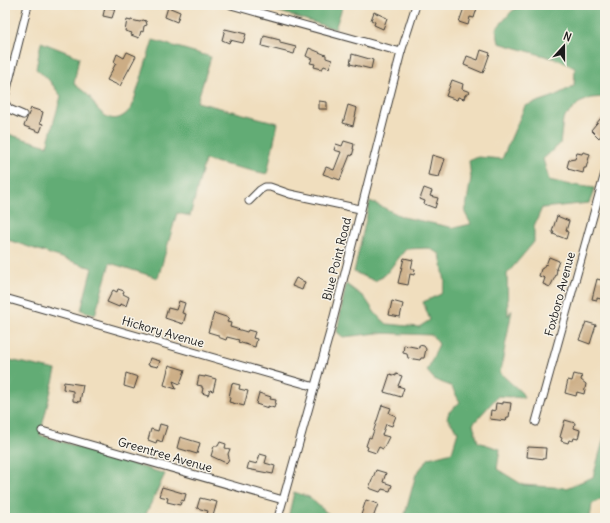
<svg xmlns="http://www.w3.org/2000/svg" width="610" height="523" font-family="Delius,sans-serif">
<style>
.forest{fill:#62ac74;stroke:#3f6448}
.building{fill:#ccad85}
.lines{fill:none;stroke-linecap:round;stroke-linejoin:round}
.minor-casing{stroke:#3c3934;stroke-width:9}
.minor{stroke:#fff;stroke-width:7}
.labels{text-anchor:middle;stroke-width:3;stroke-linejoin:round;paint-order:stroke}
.street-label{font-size:12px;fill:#1c1c1c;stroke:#f7f3e8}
</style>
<rect width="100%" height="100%" fill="#f7f3e8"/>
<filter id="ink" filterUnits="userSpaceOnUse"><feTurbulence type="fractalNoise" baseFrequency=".025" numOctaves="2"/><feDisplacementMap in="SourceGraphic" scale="8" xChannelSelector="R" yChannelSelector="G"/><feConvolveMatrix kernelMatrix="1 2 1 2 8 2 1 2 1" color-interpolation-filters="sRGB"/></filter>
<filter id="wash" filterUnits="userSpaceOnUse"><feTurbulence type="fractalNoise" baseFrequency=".012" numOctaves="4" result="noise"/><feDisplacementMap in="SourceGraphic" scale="16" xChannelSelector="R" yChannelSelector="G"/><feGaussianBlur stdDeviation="0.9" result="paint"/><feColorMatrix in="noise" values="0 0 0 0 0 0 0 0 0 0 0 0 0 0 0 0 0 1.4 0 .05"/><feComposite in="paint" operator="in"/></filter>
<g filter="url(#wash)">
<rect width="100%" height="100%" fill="#f0debe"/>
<!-- forest -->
<g class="forest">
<path d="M279 5H343L335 29 277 11Z"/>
<path d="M522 5H605V23L603 26H605V97L591 98 579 103 563 119 560 144 543 159 549 180 566 184 595 188 589 203 542 208 534 226V242L507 274 508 316 512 310 500 373 522 393 524 398 498 396 473 424 478 442 500 449 497 469 523 485 566 488 593 477 605 434V497L592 504 590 518H404L416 474 429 458 452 452 458 432 447 418 449 412 460 402 451 386 435 380 427 371 439 344 432 335 378 333 343 337 337 332 346 284 365 298 375 313 387 324 419 327 430 320 423 302 441 294 445 282 440 254 428 248 406 249 385 275 375 281 354 272 370 201 403 217 454 228 471 224 465 213 471 178 469 161 478 157 502 159 525 106 552 97 574 86 575 68 559 60 499 43 496 29 512 11Z"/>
<path d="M153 40 211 57 197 102 278 123 267 174 205 160 190 216 177 213 158 278 110 263 95 315 81 310 92 268 5 239V133L47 146 61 96 48 79 36 69 41 42 79 57 74 84C79 88 85 92 89 96 92 99 93 103 96 107 108 122 120 123 132 107Z"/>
<path d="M5 359 56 370 40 435 165 474 144 518H5Z"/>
<path d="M294 492 309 497 326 512 334 518H288Z"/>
</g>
<g id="blocks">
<!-- building -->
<g class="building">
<path d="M465 5H478L474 18 470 17 468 25 459 22Z"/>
<path d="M105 7 115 9 112 18 103 16Z"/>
<path d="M168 7 180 12 177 22 165 17Z"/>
<path d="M374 12 387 18 383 29 374 25 375 22 371 20Z"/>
<path d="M127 20 131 21V20L140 22 143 20 146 21 147 25 144 26 143 32 141 31 139 38 131 35 132 33 125 31Z"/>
<path d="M225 29 246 34 243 43 230 40 229 43 222 40Z"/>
<path d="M264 36 280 40V43L296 47 294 54 262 46Z"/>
<path d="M309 48 326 55V58L332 60 329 68 324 66 322 69 314 67 315 64 310 63 312 59 306 56Z"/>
<path d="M481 50 490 53 483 73 464 65 467 56 478 60Z"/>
<path d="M127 52 136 56 120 86 107 80 116 63 114 62 117 54 124 58Z"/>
<path d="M352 54 373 60 371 69 350 64Z"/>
<path d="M452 80 463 84 462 89 470 92 465 95 464 99 458 97 457 100 446 96Z"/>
<path d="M319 101 327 102V109H319Z"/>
<path d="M348 105 357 108 353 126 343 123Z"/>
<path d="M31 108 43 112 40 123 43 124 40 132 24 126Z"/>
<path d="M601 118 605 121V130L599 138 591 130Z"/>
<path d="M344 141 354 144 353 149H354L352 156 350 155 340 180 323 174 326 167 334 170 341 152 334 150 336 144 342 146Z"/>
<path d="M583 152 590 154 586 168H584L583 173 568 169 569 168 567 167 569 160 575 159 577 153 582 154Z"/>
<path d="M432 155 445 159 439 177 428 175Z"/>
<path d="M424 188 432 191 430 196 438 198 435 208 424 204 425 201 420 199Z"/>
<path d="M557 216 569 221 566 231 568 232 566 239 553 234 554 232H552Z"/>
<path d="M549 257 559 261 556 269H557L556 275 550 287 543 284 545 278 539 276 541 269 543 268 545 264 546 265Z"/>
<path d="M404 258 413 260 411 269H415L414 275 410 274 408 285 398 283Z"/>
<path d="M296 278 305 282 302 290 292 286Z"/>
<path d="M597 279 605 281V300L597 298V300L592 299Z"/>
<path d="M118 289 124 291 123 294 129 297 126 306 120 304 119 307 107 302 113 290 117 292Z"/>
<path d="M179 301 185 303 182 313 186 314 183 324 165 318 168 308 176 310Z"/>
<path d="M392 301 403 304 400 317 389 315Z"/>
<path d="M214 313 229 318 227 322 231 323 230 327 247 332 248 330 255 332 253 338 257 339 255 347 238 342 239 340 227 337 226 340 218 337V335L208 332Z"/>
<path d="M586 322 596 325 590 344 579 340Z"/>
<path d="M404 345 419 348V345L424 346 426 349 424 358H421L420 360 408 358 407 354 403 353Z"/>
<path d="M150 358 160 361 158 367 148 365Z"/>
<path d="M169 365 185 370 180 384 173 381 176 389 164 385Z"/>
<path d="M126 373 138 377 134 389 124 386Z"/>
<path d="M390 374 396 376V374L402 376 398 386 404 388 401 397 384 392Z"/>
<path d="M574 374 582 376 581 380 586 384 584 394 577 392 576 396 565 393 568 380 572 381Z"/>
<path d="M199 376 205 377V376L216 379 213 391 210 390 208 395 202 393 203 388H202V386L197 385Z"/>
<path d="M64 382 83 385 80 402 73 401V391L63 389Z"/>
<path d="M232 383 240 385 239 389 248 391 244 406 229 402 230 398 229 397Z"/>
<path d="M259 393 271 397 270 399 276 400 274 408 268 406V408L256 404Z"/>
<path d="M503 402 511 403 509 417H507L506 421 490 419 491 410 495 411 496 403 503 404Z"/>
<path d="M382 405 391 408 389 413 396 416 392 426 386 424 382 435 389 437 383 449 379 447 376 453 367 450 368 447 366 446 369 437 371 438 372 436Z"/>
<path d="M565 420 575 423 574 428 580 430 578 439 574 438 573 441 569 440 568 443 561 441 562 438 560 437Z"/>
<path d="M160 424 167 426 162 442 157 440 156 443 148 440 151 429 158 431Z"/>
<path d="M180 437 200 443 197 454 177 448Z"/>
<path d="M220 442 226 444 225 448 230 449 228 454 229 458 228 461 226 463 211 456 214 446H218Z"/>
<path d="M528 447 546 448 545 459 527 457Z"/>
<path d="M260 454 267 456 265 463 275 466 273 474 247 469 249 462 257 464Z"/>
<path d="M376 470 386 473 383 482 392 485 390 491 382 489 380 492 369 488Z"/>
<path d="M162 487 186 494 184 501 182 500 180 505 167 502 168 498 159 496Z"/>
<path d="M200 498 217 502 213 516 207 514 208 511 197 508Z"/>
<path d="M366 500 378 504 373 518H360Z"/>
</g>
</g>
</g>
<g filter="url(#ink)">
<use href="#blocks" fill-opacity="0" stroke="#3c3934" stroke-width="1"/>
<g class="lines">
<!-- minor casing -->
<g class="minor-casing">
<g id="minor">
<path d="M231 5 401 52"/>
<path d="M5 97 28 5"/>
<path d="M5 103 9 109 23 115"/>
<path d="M249 201 260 190 265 187H270L290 194 360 209"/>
<path d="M5 298 315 387"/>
<path d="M536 422 605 173"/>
<path d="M42 431 283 500"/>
<path d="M278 518 330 332 401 52 416 5"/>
</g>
</g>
<!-- minor -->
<use href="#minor" class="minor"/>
</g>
</g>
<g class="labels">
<!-- street labels -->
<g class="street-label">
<text transform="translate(337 259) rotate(-76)" y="4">Blue Point Road</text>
<text transform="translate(560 294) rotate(-75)" y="4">Foxboro Avenue</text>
<text transform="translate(163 332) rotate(16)" y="4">Hickory Avenue</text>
<text transform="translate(165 455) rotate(16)" y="4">Greentree Avenue</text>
</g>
</g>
<!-- margin -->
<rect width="610" height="523" fill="none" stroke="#f7f3e8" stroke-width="20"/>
<!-- north arrow -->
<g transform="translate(564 46) rotate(21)" stroke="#f7f3e8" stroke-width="3" paint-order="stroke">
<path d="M0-3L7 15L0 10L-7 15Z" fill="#1c1c1c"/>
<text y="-6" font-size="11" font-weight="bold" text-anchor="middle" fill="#1c1c1c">N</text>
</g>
</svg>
